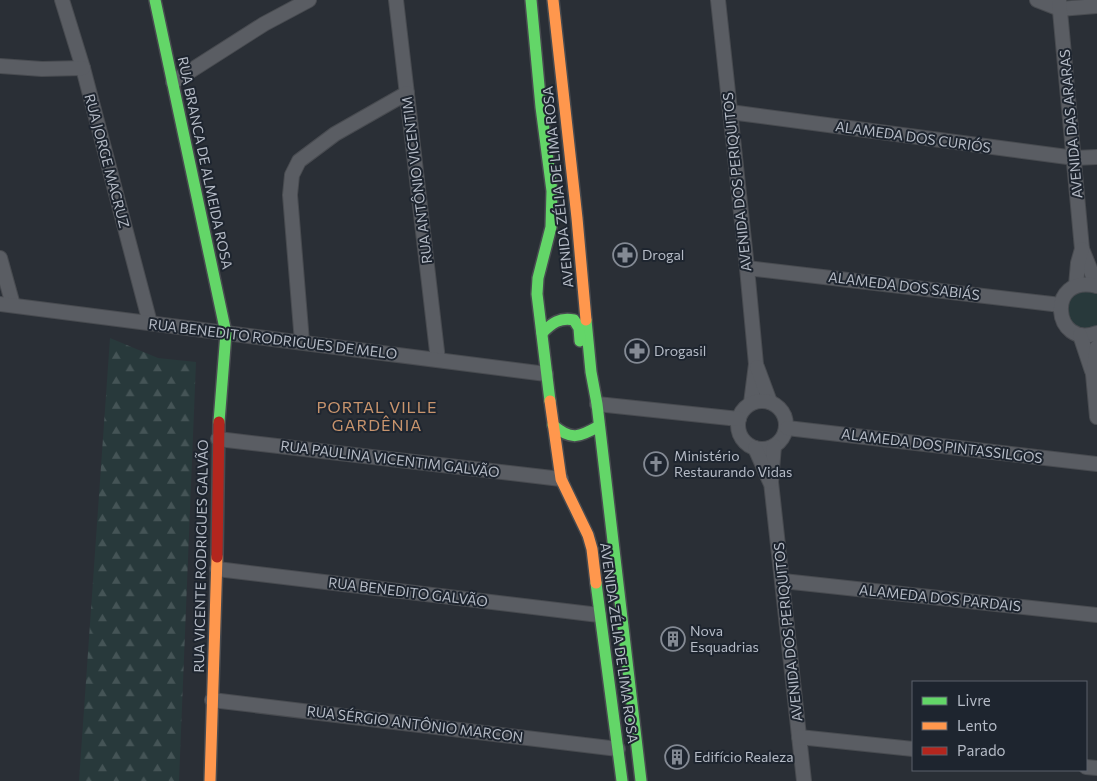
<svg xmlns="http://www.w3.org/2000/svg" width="1097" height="781" font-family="Commissioner,sans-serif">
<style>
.green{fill:#28393b}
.forest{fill:url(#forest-firs)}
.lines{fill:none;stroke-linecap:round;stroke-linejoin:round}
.street-casing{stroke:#484b50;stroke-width:16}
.fast-casing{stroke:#484b50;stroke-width:14}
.slow-casing{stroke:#484b50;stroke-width:14}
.jam-casing{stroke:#484b50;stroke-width:14}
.street{stroke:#5a5d63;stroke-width:14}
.fast{stroke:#63d668;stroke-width:11}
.slow{stroke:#ff974d;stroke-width:11}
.jam{stroke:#b3261e;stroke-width:11}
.labels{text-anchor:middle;stroke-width:4;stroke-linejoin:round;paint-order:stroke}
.street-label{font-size:14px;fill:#b5bbc6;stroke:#1e252f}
.poi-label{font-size:14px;fill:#b5bbc6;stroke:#1e252f;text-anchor:start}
.quarter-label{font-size:16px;letter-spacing:1px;fill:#c8946d;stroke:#1e252f}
</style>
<defs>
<pattern id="forest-firs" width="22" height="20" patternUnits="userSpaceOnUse" patternTransform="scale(1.25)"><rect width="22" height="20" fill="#28393b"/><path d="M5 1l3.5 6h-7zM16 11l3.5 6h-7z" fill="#455456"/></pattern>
</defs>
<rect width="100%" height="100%" fill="#2a2f36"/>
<!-- green -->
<path class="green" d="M1076 291 1097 292V329L1090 332 1070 327 1066 301Z"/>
<!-- forest -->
<path class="forest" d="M110 338 158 358 196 362 179 781H79Z"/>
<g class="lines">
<!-- street casing -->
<g class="street-casing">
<g id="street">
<path d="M62 0 83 68 150 323"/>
<path d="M396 0 438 360"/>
<path d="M718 0 747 268 756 364 751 403"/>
<path d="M1037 0 1060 9 1097 6"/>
<path d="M1059 0 1082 249 1097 286"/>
<path d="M0 66 42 69 83 68"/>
<path d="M173 82 264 24 309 0"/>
<path d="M730 112 1075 158 1097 157"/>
<path d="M0 258 13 305"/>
<path d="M747 268 1061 305"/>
<path d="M1076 285 1078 263 1082 249"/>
<path d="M1097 286C1045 273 1053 350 1097 333"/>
<path d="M0 304 546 374"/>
<path d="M1080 335 1092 371"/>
<path d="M302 342 290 195 292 175 299 161 335 134 407 93"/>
<path d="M1097 347 1093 374 1097 417"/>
<path d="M757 367 770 402"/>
<circle cx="762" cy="425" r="24"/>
<path d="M597 404 739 419"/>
<path d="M787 428 1097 464"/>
<path d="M218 439 561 479"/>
<path d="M774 446 771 482 804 781"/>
<path d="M755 448 770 482"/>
<path d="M217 569 599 615"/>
<path d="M783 581 1097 615"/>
<path d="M212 700 618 749"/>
<path d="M799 737 913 749"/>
<path d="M1086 767 1097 768"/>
</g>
</g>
<!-- fast casing -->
<g class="fast-casing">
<g id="fast">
<path d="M155 0 226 333 219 422"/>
<path d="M531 0 541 107 552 191 551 227 538 278 537 294 550 401"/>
<path d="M586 320 591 372 597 404 641 781"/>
<path d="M542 333C552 323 560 317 574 320L579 328 580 341"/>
<path d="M553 425C571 441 580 437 599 426"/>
<path d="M596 583 622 781"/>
</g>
</g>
<!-- slow casing -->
<g class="slow-casing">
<g id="slow">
<path d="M553 0 577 218 586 320"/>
<path d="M550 401 561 479 588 535 592 549 596 583"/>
<path d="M210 781 217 557"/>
</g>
</g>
<!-- jam casing -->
<g class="jam-casing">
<path id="jam" d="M217 557 219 422"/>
</g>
<!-- street -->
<use href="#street" class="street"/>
<!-- fast -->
<use href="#fast" class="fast"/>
<!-- slow -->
<use href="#slow" class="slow"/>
<!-- jam -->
<use href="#jam" class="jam"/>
</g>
<!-- icons -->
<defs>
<g id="pharmacy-ring" transform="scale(1.25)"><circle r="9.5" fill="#1e252f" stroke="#848a94" stroke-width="1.5"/><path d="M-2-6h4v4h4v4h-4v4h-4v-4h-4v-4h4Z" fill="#848a94"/></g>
<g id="church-ring" transform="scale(1.25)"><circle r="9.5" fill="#1e252f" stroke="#848a94" stroke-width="1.5"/><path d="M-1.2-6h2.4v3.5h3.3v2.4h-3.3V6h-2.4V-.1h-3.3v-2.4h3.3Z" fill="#848a94"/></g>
<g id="building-ring" transform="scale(1.25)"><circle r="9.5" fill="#1e252f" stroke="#848a94" stroke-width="1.5"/><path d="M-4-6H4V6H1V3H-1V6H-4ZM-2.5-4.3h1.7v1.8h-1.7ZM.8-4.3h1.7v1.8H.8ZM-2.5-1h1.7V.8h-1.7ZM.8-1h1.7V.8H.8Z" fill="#848a94"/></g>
</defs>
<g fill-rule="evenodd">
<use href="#pharmacy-ring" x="625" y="255"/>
<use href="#pharmacy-ring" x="637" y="351"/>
<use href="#church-ring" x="656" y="464"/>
<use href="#building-ring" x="673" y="639"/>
<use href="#building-ring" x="677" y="757"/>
</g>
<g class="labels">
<!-- street labels -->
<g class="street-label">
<text transform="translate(1071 124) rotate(-95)" y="5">AVENIDA DAS ARARAS</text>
<text transform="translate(913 137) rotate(8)" y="5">ALAMEDA DOS CURIÓS</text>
<text transform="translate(107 161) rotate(75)" y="5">RUA JORGE MACRUZ</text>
<text transform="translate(205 163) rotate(78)" y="5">RUA BRANCA DE ALMEIDA ROSA</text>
<text transform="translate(417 180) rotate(-97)" y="5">RUA ANTÔNIO VICENTIM</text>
<text transform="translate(737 182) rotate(-96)" y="5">AVENIDA DOS PERIQUITOS</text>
<text transform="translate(558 187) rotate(-96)" y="5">AVENIDA ZÉLIA DE LIMA ROSA</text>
<text transform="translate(904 286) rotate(7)" y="5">ALAMEDA DOS SABIÁS</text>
<text transform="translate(273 339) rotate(7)" y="5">RUA BENEDITO RODRIGUES DE MELO</text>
<text transform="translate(942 446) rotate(7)" y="5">ALAMEDA DOS PINTASSILGOS</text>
<text transform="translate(390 459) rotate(7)" y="5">RUA PAULINA VICENTIM GALVÃO</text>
<text transform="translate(201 556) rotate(-89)" y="5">RUA VICENTE RODRIGUES GALVÃO</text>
<text transform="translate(408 592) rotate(7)" y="5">RUA BENEDITO GALVÃO</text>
<text transform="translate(940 598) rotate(6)" y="5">ALAMEDA DOS PARDAIS</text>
<text transform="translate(788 632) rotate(-96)" y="5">AVENIDA DOS PERIQUITOS</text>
<text transform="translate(619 643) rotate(82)" y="5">AVENIDA ZÉLIA DE LIMA ROSA</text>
<text transform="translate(415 724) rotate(7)" y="5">RUA SÉRGIO ANTÔNIO MARCON</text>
</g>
<!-- poi labels -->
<g class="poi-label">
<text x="642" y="260">Drogal</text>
<text x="654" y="356">Drogasil</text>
<text x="674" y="461">Ministério<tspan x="674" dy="16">Restaurando Vidas</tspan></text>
<text x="690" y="636">Nova<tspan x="690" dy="16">Esquadrias</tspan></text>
<text x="694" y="762">Edifício Realeza</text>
</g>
<!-- quarter labels -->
<g class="quarter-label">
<text x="377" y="413">PORTAL VILLE<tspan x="377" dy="18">GARDÊNIA</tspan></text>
</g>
</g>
<!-- legend -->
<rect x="912" y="681" width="175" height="90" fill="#1e252f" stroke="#5a616b"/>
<rect x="922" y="697" width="25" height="8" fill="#63d668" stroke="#5a616b"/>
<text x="957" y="706" font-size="15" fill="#b5bbc6">Livre</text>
<rect x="922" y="722" width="25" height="8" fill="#ff974d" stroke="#5a616b"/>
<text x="957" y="731" font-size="15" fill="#b5bbc6">Lento</text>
<rect x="922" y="747" width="25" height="8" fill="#b3261e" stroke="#5a616b"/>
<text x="957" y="756" font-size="15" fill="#b5bbc6">Parado</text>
</svg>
